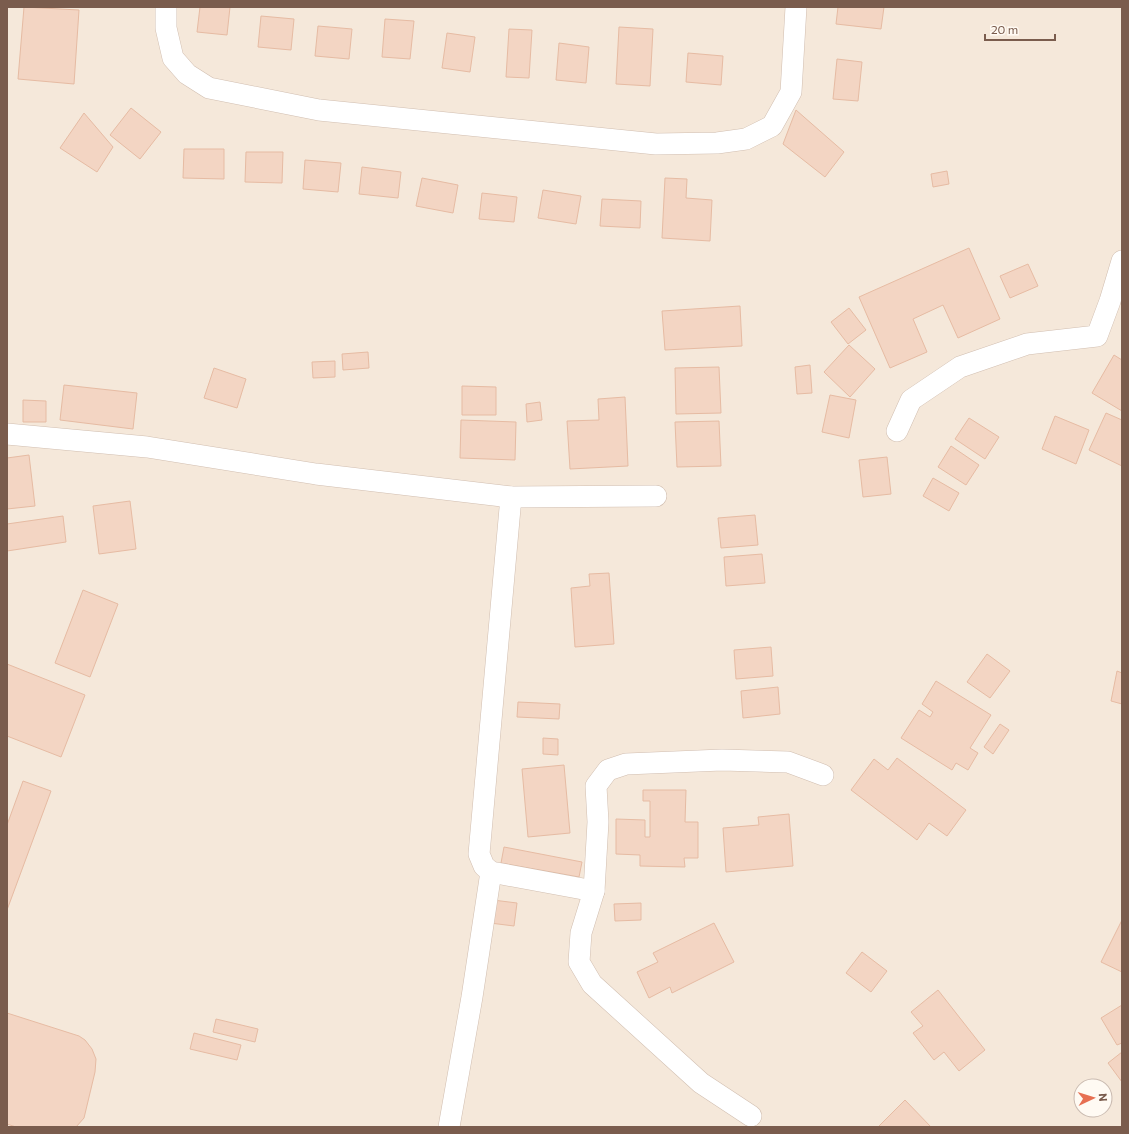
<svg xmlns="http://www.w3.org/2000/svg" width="1129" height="1134" font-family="Commissioner,sans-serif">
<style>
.residential{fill:#f5e8da;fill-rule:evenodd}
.building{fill:#f3d5c3;stroke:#e6bba3}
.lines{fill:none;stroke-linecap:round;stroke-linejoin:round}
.minor-casing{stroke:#d1beb0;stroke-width:22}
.minor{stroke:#fff;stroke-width:21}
</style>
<rect width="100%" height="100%" fill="#fdf6ec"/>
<!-- residential -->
<path class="residential" d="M7 7H1122V1127H7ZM1081 1086H1105V1110H1081Z"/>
<!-- building -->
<g class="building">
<path d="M24 7 79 10 74 84 18 79Z"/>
<path d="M200 7H230L227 35 197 32Z"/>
<path d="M838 7H884L881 29 836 24Z"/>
<path d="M261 16 294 19 291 50 258 47Z"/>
<path d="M385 19 414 21 410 59 382 57Z"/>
<path d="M318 26 352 29 349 59 315 56Z"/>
<path d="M619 27 653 29 650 86 616 84Z"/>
<path d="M509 29 532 30 529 78 506 77Z"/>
<path d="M447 33 475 37 470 72 442 68Z"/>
<path d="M559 43 589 47 586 83 556 80Z"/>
<path d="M688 53 723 56 721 85 686 82Z"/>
<path d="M837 59 862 62 858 101 833 99Z"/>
<path d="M131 108 161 132 140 159 110 135Z"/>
<path d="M796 110 844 152 825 177 783 144Z"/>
<path d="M84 113 113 147 97 172 60 148Z"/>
<path d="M184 149H224V179L183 178Z"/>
<path d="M246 152H283L282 183 245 182Z"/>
<path d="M305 160 341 163 338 192 303 189Z"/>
<path d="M362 167 401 172 398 198 359 194Z"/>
<path d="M947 171 949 184 933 187 931 174Z"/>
<path d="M422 178 458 185 453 213 416 206Z"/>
<path d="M665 178 687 179 686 198 712 200 710 241 662 238Z"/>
<path d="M543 190 581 196 576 224 538 218Z"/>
<path d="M482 193 517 197 514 222 479 219Z"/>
<path d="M602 199 641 201 640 228 600 226Z"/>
<path d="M969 248 1000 319 958 338 943 305 913 319 927 352 890 368 859 297Z"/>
<path d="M1028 264 1038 286 1010 298 1000 276Z"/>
<path d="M740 306 742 346 665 350 662 311Z"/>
<path d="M849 308 866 330 848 344 831 322Z"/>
<path d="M849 345 875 369 850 397 824 372Z"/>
<path d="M368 352 369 368 343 370 342 354Z"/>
<path d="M1114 355 1122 360V411L1092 393Z"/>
<path d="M335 361V377L313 378 312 362Z"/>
<path d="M810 365 812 393 797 394 795 367Z"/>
<path d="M719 367 721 413 676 414 675 368Z"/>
<path d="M214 368 246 379 237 408 204 398Z"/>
<path d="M64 385 137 393 133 429 60 420Z"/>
<path d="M462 386 496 387V415H462Z"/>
<path d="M830 395 856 400 849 438 822 432Z"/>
<path d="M625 397 628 466 570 469 567 421 599 420 598 399Z"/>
<path d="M23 400 46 401V422H23Z"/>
<path d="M540 402 542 420 527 422 526 404Z"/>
<path d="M1106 413 1122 420V466L1089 450Z"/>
<path d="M1055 416 1089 430 1076 464 1042 449Z"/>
<path d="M969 418 999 437 985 459 955 439Z"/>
<path d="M461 420 516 422 515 460 460 458Z"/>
<path d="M719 421 721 466 677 467 675 422Z"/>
<path d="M951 446 979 465 966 485 938 467Z"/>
<path d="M29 455 35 506 7 509V458Z"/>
<path d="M887 457 891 494 863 497 859 460Z"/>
<path d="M933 478 959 493 949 511 923 496Z"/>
<path d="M130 501 136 549 99 554 93 506Z"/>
<path d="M755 515 758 545 721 548 718 518Z"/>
<path d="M63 516 66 542 7 551V524Z"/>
<path d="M762 554 765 583 726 586 724 557Z"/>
<path d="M609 573 614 644 575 647 571 588 590 586 589 574Z"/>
<path d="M83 590 118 604 90 677 55 663Z"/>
<path d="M771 647 773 676 736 679 734 650Z"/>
<path d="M987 654 1010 671 990 698 967 682Z"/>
<path d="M7 664 85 695 61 757 7 736Z"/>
<path d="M1117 671 1122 673V704L1111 701Z"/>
<path d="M936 681 991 715 970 748 978 753 968 770 956 763 952 770 901 738 919 710 930 717 933 712 922 704Z"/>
<path d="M778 687 780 714 743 718 741 691Z"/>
<path d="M518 702 560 704 559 719 517 717Z"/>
<path d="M1000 724 1009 730 993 754 984 747Z"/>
<path d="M543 738 558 739V755L543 754Z"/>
<path d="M897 758 966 810 947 836 929 823 917 840 851 790 874 759 888 770Z"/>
<path d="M564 765 570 833 528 837 522 769Z"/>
<path d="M23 781 51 791 7 910V825Z"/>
<path d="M643 790H686L685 822H698V858H684L685 867 640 866V855L616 854V819L645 820V837H650V801H643Z"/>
<path d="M789 814 793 866 726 872 723 828 759 825 758 817Z"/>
<path d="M504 847 582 862 579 877 501 863Z"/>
<path d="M493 900 517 903 514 926 490 923Z"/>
<path d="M641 903V920L615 921 614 904Z"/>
<path d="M1122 920V972L1101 962Z"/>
<path d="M714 923 734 962 672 993 670 987 649 998 637 972 658 962 653 953Z"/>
<path d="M862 952 887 971 871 992 846 973Z"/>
<path d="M938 990 985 1050 959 1071 944 1052 934 1060 913 1033 923 1026 911 1012Z"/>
<path d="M1122 1005V1043L1117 1045 1101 1018Z"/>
<path d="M7 1013 79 1036 85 1040 92 1049 96 1059 95 1072 84 1118 76 1127H16L7 1124Z"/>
<path d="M216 1019 258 1029 255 1042 213 1032Z"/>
<path d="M194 1033 241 1045 237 1060 190 1049Z"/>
<path d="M1122 1052V1082L1108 1063Z"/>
<path d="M905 1100 931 1127H878Z"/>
</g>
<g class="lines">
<!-- minor casing -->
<g class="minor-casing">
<g id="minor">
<path d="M166 7V28L173 58 187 74 209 88 319 110 656 144 717 143 746 139 772 126 791 92 796 7"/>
<path d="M897 431 911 400 960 367 1027 344 1097 336 1110 301 1122 261"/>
<path d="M7 434 147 447 316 474 511 497 656 496"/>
<path d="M511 497 479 854 484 866 491 872 594 891"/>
<path d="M751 1116 701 1083 592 984 579 962 581 933 594 891 598 822 596 786 608 770 626 764 722 760 788 762 823 775"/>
<path d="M449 1127 472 997 491 872"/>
</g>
</g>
<!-- minor -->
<use href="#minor" class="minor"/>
</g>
<!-- border -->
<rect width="1129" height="1134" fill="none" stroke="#7a5c4d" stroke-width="16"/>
<!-- north arrow -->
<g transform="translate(1093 1098) rotate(86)"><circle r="19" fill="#fffaf3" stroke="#cabbb1"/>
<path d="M0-3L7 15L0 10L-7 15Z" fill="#e76f51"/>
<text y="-6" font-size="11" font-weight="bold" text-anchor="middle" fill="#7a5c4d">N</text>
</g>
<!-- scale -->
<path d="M985 34v6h70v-6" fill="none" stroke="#7a5c4d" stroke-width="2"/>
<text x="991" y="34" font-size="12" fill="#7a5c4d" stroke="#fffaf3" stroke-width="3" paint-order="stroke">20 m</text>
</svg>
